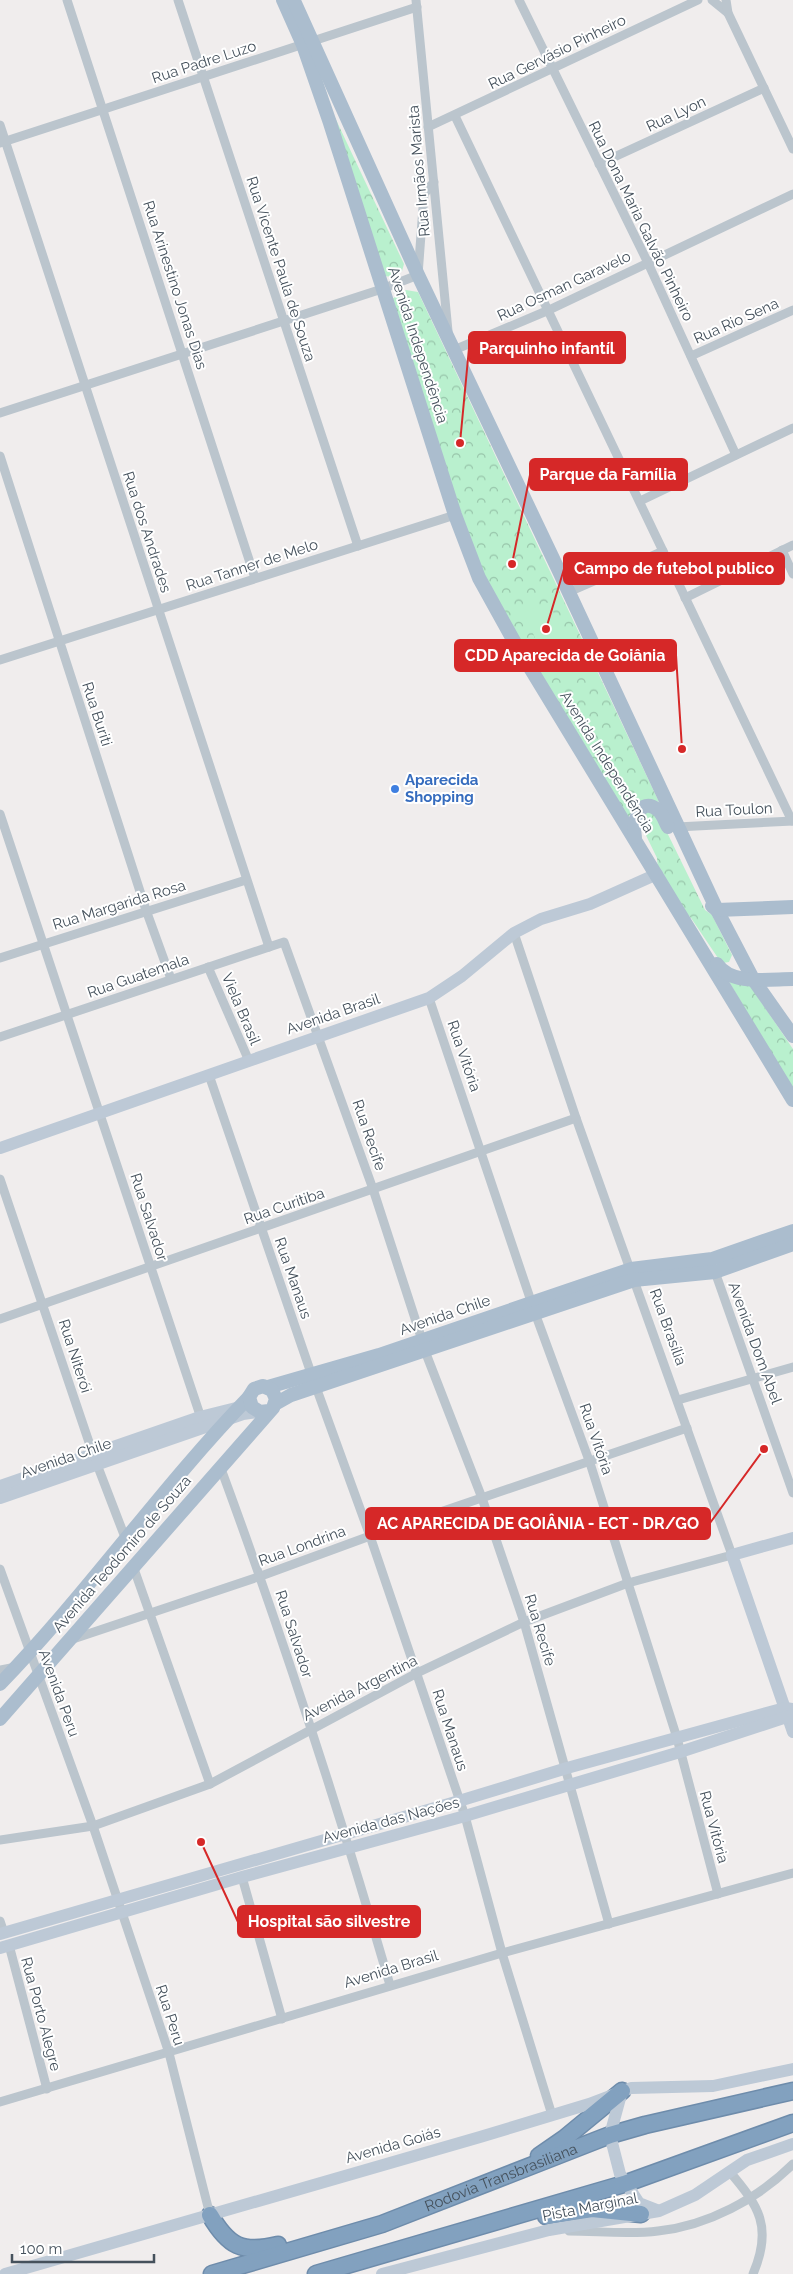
<svg xmlns="http://www.w3.org/2000/svg" width="793" height="2274" font-family="Raleway,sans-serif">
<style>
.park{fill:url(#park-crowns)}
.garden{fill:#b9f0ce}
.lines{fill:none;stroke-linecap:round;stroke-linejoin:round}
.highway-casing{stroke:#6e8cab;stroke-width:19}
.street{stroke:#bbc5cd;stroke-width:9}
.secondary{stroke:#bdc9d6;stroke-width:12}
.primary{stroke:#abbdce;stroke-width:14}
.highway{stroke:#82a1bf;stroke-width:16}
.shop-dot{fill:#3f7fe0;stroke:#fff;stroke-width:2}
.labels{text-anchor:middle;stroke-width:4;stroke-linejoin:round;paint-order:stroke}
.street-label{font-size:15px;fill:#45515c;stroke:#fff}
.shop-label{font-size:15px;font-weight:bold;fill:#366cbe;stroke:#fff;text-anchor:start}
.leader{fill:none;stroke:#d62828;stroke-width:2}
.callout-dot{fill:#d62828;stroke:#fff;stroke-width:2}
.callout{fill:#d62828;stroke:#d62828;stroke-width:2}
.callout-label{font-size:16px;text-anchor:middle;font-weight:bold;fill:#fff}
</style>
<defs>
<pattern id="park-crowns" width="20" height="18" patternUnits="userSpaceOnUse" patternTransform="scale(1.25)"><rect width="20" height="18" fill="#b9f0ce"/><path d="M2 6a3 3 0 1 1 6 0M12 15a3 3 0 1 1 6 0" fill="none" stroke="#98c5aa"/></pattern>
</defs>
<rect width="100%" height="100%" fill="#f0eded"/>
<!-- park -->
<g class="park">
<path d="M330 107 404 264 402 271 393 277 384 276Z"/>
<path d="M406 290 418 292 659 802 655 801 635 807 628 818 505 618 472 552 392 299Z"/>
<path d="M648 812 659 816 705 910 712 915 732 955 729 962 723 963 718 958 691 918 679 906 658 869 657 858 640 823V817Z"/>
<path d="M728 980 749 984 793 1049V1092Z"/>
</g>
<!-- garden -->
<path class="garden" d="M549 602 568 646 543 657 524 612Z"/>
<g class="lines">
<!-- highway casing -->
<g class="highway-casing">
<g id="highway">
<path d="M539 2156 565 2138 622 2091"/>
<path d="M210 2215C228 2246 242 2254 278 2245"/>
<path d="M546 2216 592 2209 641 2214"/>
<path id="s1" d="M212 2274 382 2224 610 2135 645 2125 793 2091"/>
<path d="M316 2274 624 2184 793 2123"/>
</g>
</g>
<!-- street -->
<g class="street">
<path d="M67 0 255 578"/>
<path d="M178 0 358 546"/>
<path d="M416 0 448 331"/>
<path d="M519 0 648 263 736 455"/>
<path d="M712 0 728 13"/>
<path d="M726 0 728 13 793 149"/>
<path d="M455 116 792 821"/>
<path d="M0 125 269 947"/>
<path d="M428 127 698 0"/>
<path d="M0 143 417 7"/>
<path d="M599 164 764 88"/>
<path d="M454 350 549 310 793 194"/>
<path d="M691 356 793 310"/>
<path d="M0 413 382 289 418 275 424 194 434 182"/>
<path d="M0 456 146 910 171 979"/>
<path d="M640 501 793 428"/>
<path d="M782 550 793 574"/>
<path d="M569 592 663 551"/>
<path d="M685 598 793 545"/>
<path d="M0 660 455 515"/>
<path d="M0 814 202 1421"/>
<path d="M677 827 793 821"/>
<path d="M0 958 246 880"/>
<path d="M208 967 249 1061"/>
<path d="M429 998 535 1313 590 1463 677 1738 718 1894"/>
<path d="M0 1037 284 942 373 1189 422 1340"/>
<path d="M209 1075 312 1376"/>
<path d="M0 1179 93 1454 126 1540"/>
<path d="M714 1269 793 1493"/>
<path d="M0 1319 576 1118"/>
<path d="M425 1351 482 1498 524 1622 609 1924"/>
<path d="M316 1387 370 1536 465 1816 502 1953 552 2115"/>
<path d="M678 1400 793 1367"/>
<path d="M220 1466C283 1637 339 1810 390 1985"/>
<path d="M133 1566 210 1784"/>
<path d="M0 1569 93 1826 169 2053 210 2215"/>
<path d="M70 1640 261 1576 370 1536 687 1428"/>
<path d="M0 1670 16 1667"/>
<path d="M0 1840 93 1826 210 1784 417 1673 524 1622 628 1583 732 1555 576 1118 514 933"/>
<path d="M242 1877 282 2019"/>
<path d="M0 1921 4 1933"/>
<path d="M9 1945 47 2089"/>
<path d="M0 2102 502 1953 793 1873"/>
<path d="M729 2171C759 2206 773 2227 753 2274"/>
<path d="M569 2231C598 2231 629 2235 658 2231 707 2226 758 2199 793 2164"/>
</g>
<!-- secondary -->
<g class="secondary">
<path d="M0 1148 429 998 462 976 514 933 541 919 590 904 657 874"/>
<path d="M0 1486 200 1417 240 1407"/>
<path d="M0 1498 243 1414 257 1412"/>
<path d="M793 1538 732 1555 793 1732"/>
<path d="M0 1934 459 1801 567 1768 785 1708 793 1709"/>
<path d="M0 1948 242 1877 465 1816 680 1752 793 1715"/>
<path d="M622 2091 610 2135 620 2174 639 2203 657 2210"/>
<path d="M5 2274 480 2137 589 2104 631 2088 713 2086 793 2069"/>
<path d="M382 2274 549 2230 659 2211 695 2195 747 2160 793 2144"/>
</g>
<!-- primary -->
<g class="primary">
<path d="M283 0 303 45 330 123 455 515 479 578 515 643 793 1100"/>
<path d="M294 1 418 275 558 569 717 910 753 979 793 1036"/>
<path d="M635 837C632 824 639 795 658 810 663 814 665 822 668 827"/>
<path d="M712 906 717 910 793 907"/>
<path d="M717 964C731 986 770 979 793 979"/>
<path d="M268 1387 379 1355 631 1269 712 1259 793 1231"/>
<path d="M275 1404 291 1395 634 1280 715 1272 793 1244"/>
<path d="M0 1684C88 1593 161 1488 249 1397"/>
<path d="M0 1719 273 1408 276 1399 272 1390 263 1386 254 1389 249 1397 252 1407 260 1412 269 1411"/>
</g>
<!-- highway -->
<use href="#highway" class="highway"/>
</g>
<!-- markers -->
<circle class="shop-dot" cx="395" cy="789" r="5"/>
<g class="labels">
<!-- street labels -->
<g class="street-label">
<text transform="translate(557 52) rotate(-26)" y="5">Rua Gervásio Pinheiro</text>
<text transform="translate(204 62) rotate(-18)" y="5">Rua Padre Luzo</text>
<text transform="translate(676 114) rotate(-25)" y="5">Rua Lyon</text>
<text transform="translate(419 171) rotate(-95)" y="5">Rua Irmãos Marista</text>
<text transform="translate(641 221) rotate(64)" y="5">Rua Dona Maria Galvão Pinheiro</text>
<text transform="translate(281 269) rotate(72)" y="5">Rua Vicente Paula de Souza</text>
<text transform="translate(175 285) rotate(72)" y="5">Rua Arinestino Jonas Dias</text>
<text transform="translate(564 286) rotate(-25)" y="5">Rua Osman Garavelo</text>
<text transform="translate(736 321) rotate(-24)" y="5">Rua Rio Sena</text>
<text transform="translate(418 345) rotate(72)" y="5">Avenida Independência</text>
<text transform="translate(147 532) rotate(72)" y="5">Rua dos Andrades</text>
<text transform="translate(252 565) rotate(-18)" y="5">Rua Tanner de Melo</text>
<text transform="translate(97 714) rotate(72)" y="5">Rua Buriti</text>
<text transform="translate(607 762) rotate(58)" y="5">Avenida Independência</text>
<text transform="translate(734 810) rotate(-3)" y="5">Rua Toulon</text>
<text transform="translate(119 905) rotate(-17)" y="5">Rua Margarida Rosa</text>
<text transform="translate(138 976) rotate(-19)" y="5">Rua Guatemala</text>
<text transform="translate(241 1009) rotate(67)" y="5">Viela Brasil</text>
<text transform="translate(333 1014) rotate(-19)" y="5">Avenida Brasil</text>
<text transform="translate(464 1056) rotate(71)" y="5">Rua Vitória</text>
<text transform="translate(369 1135) rotate(71)" y="5">Rua Recife</text>
<text transform="translate(284 1206) rotate(-19)" y="5">Rua Curitiba</text>
<text transform="translate(149 1217) rotate(72)" y="5">Rua Salvador</text>
<text transform="translate(293 1278) rotate(71)" y="5">Rua Manaus</text>
<text transform="translate(445 1315) rotate(-19)" y="5">Avenida Chile</text>
<text transform="translate(668 1327) rotate(70)" y="5">Rua Brasília</text>
<text transform="translate(755 1343) rotate(70)" y="5">Avenida Dom Abel</text>
<text transform="translate(75 1356) rotate(72)" y="5">Rua Niterói</text>
<text transform="translate(596 1439) rotate(71)" y="5">Rua Vitória</text>
<text transform="translate(66 1458) rotate(-19)" y="5">Avenida Chile</text>
<text transform="translate(302 1546) rotate(-20)" y="5">Rua Londrina</text>
<text transform="translate(122 1554) rotate(-49)" y="5">Avenida Teodomiro de Souza</text>
<text transform="translate(540 1630) rotate(73)" y="5">Rua Recife</text>
<text transform="translate(294 1634) rotate(72)" y="5">Rua Salvador</text>
<text transform="translate(360 1688) rotate(-27)" y="5">Avenida Argentina</text>
<text transform="translate(59 1693) rotate(70)" y="5">Avenida Peru</text>
<text transform="translate(450 1730) rotate(72)" y="5">Rua Manaus</text>
<text transform="translate(391 1820) rotate(-15)" y="5">Avenida das Nações</text>
<text transform="translate(714 1827) rotate(75)" y="5">Rua Vitória</text>
<text transform="translate(391 1969) rotate(-17)" y="5">Avenida Brasil</text>
<text transform="translate(41 2014) rotate(75)" y="5">Rua Porto Alegre</text>
<text transform="translate(170 2015) rotate(72)" y="5">Rua Peru</text>
<text transform="translate(393 2145) rotate(-16)" y="5">Avenida Goiás</text>
<text dy="5" stroke="none"><textPath href="#s1" startOffset="305">Rodovia Transbrasiliana</textPath></text>
<text transform="translate(590 2207) rotate(-11)" y="5">Pista Marginal</text>
</g>
<!-- shop labels -->
<g class="shop-label">
<text x="405" y="785">Aparecida<tspan x="405" dy="17">Shopping</tspan></text>
</g>
</g>
<!-- callouts -->
<path class="leader" d="M460 443L469 348M512 564L530 475M546 629L564 569M682 749L676 655M764 1449L710 1523M201 1842L238 1922"/>
<g class="callout-dot">
<circle cx="460" cy="443" r="5"/>
<circle cx="512" cy="564" r="5"/>
<circle cx="546" cy="629" r="5"/>
<circle cx="682" cy="749" r="5"/>
<circle cx="764" cy="1449" r="5"/>
<circle cx="201" cy="1842" r="5"/>
</g>
<g class="callout">
<rect x="469" y="332" width="156" height="31" rx="5"/>
<rect x="530" y="459" width="157" height="31" rx="5"/>
<rect x="564" y="553" width="220" height="31" rx="5"/>
<rect x="455" y="640" width="221" height="31" rx="5"/>
<rect x="366" y="1508" width="344" height="31" rx="5"/>
<rect x="238" y="1906" width="182" height="31" rx="5"/>
</g>
<g class="callout-label">
<text x="547" y="354">Parquinho infantíl</text>
<text x="608" y="480">Parque da Família</text>
<text x="674" y="574">Campo de futebol publico</text>
<text x="565" y="661">CDD Aparecida de Goiânia</text>
<text x="538" y="1529">AC APARECIDA DE GOIÂNIA - ECT - DR/GO</text>
<text x="329" y="1927">Hospital são silvestre</text>
</g>
<!-- scale -->
<path d="M12 2254v8h142v-8" fill="none" stroke="#45515c" stroke-width="2.5"/>
<text x="20" y="2254" font-size="15" fill="#45515c" stroke="#ffffff" stroke-width="4" paint-order="stroke">100 m</text>
</svg>
